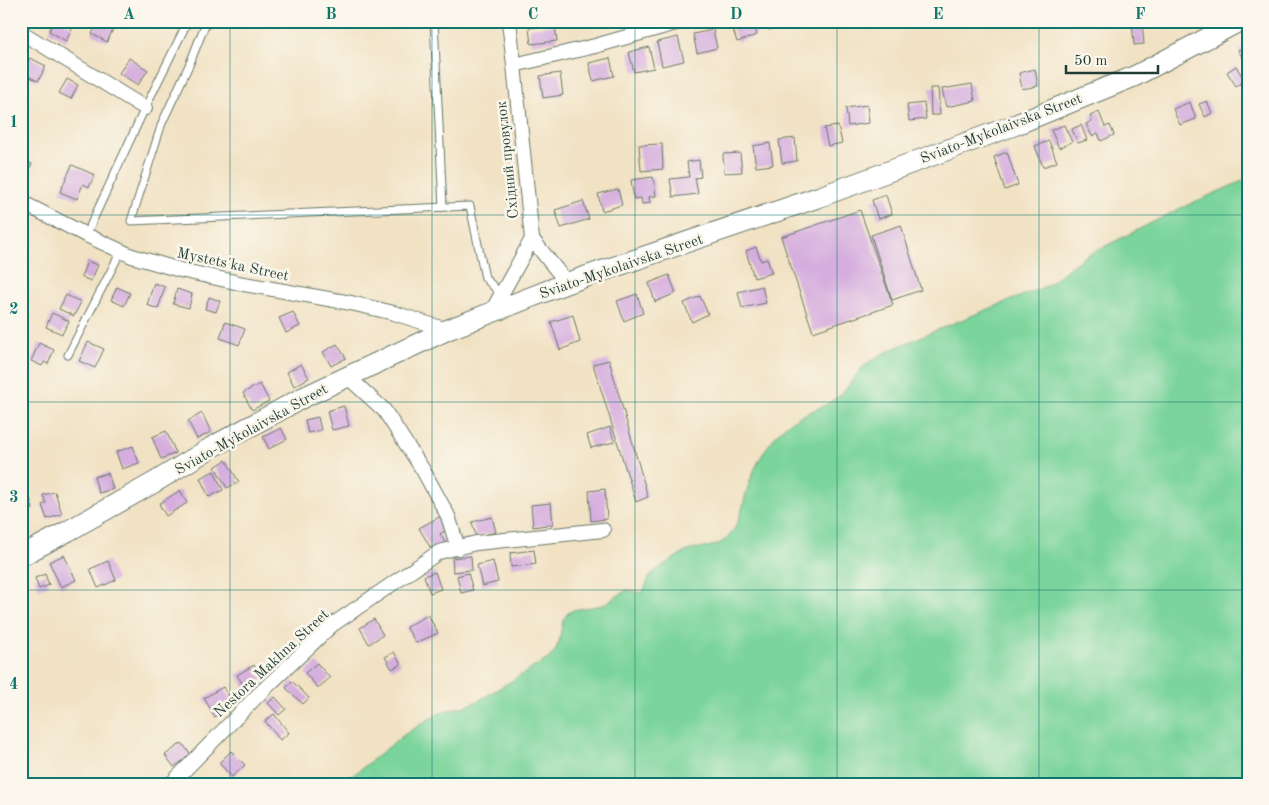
<svg xmlns="http://www.w3.org/2000/svg" width="1269" height="805" font-family="'Old Standard TT',serif">
<style>
.green{fill:#7ad49b;stroke:#4c8868}
.building{fill:#d5adde}
.lines{fill:none;stroke-linecap:round;stroke-linejoin:round}
.lane-casing{stroke:#687766;stroke-width:9}
.street-casing{stroke:#687766;stroke-width:16}
.secondary-casing{stroke:#687766;stroke-width:22}
.lane{stroke:#fff;stroke-width:7}
.street{stroke:#fff;stroke-width:14}
.secondary{stroke:#fff;stroke-width:20}
.grid{fill:none;stroke:#0f766e;stroke-width:1;stroke-opacity:0.55}
.labels{text-anchor:middle;stroke-width:5;stroke-linejoin:round;paint-order:stroke}
.street-label{font-size:15px;fill:#1f3d34;stroke:#fbf7ec}
.neatline{fill:none;stroke:#0f766e;stroke-width:2}
.grid-label{font-size:16px;text-anchor:middle;font-weight:bold;fill:#0f766e}
</style>
<rect width="100%" height="100%" fill="#fbf7ec"/>
<filter id="ink" filterUnits="userSpaceOnUse"><feTurbulence type="fractalNoise" baseFrequency=".02" numOctaves="2"/><feDisplacementMap in="SourceGraphic" scale="10" xChannelSelector="R" yChannelSelector="G"/><feConvolveMatrix kernelMatrix="1 2 1 2 8 2 1 2 1" color-interpolation-filters="sRGB"/></filter>
<filter id="wash" filterUnits="userSpaceOnUse"><feTurbulence type="fractalNoise" baseFrequency=".0096" numOctaves="4" result="noise"/><feDisplacementMap in="SourceGraphic" scale="20" xChannelSelector="R" yChannelSelector="G"/><feGaussianBlur stdDeviation="1.12" result="paint"/><feColorMatrix in="noise" values="0 0 0 0 0 0 0 0 0 0 0 0 0 0 0 0 0 1.4 0 .05"/><feComposite in="paint" operator="in"/></filter>
<g filter="url(#wash)">
<rect width="100%" height="100%" fill="#f1e2c4"/>
<!-- green -->
<path class="green" d="M1248 180V784H342L404 735 426 721 444 711 466 706 478 701 548 659 555 651 559 642 563 620 568 613 573 610 603 605 627 590 642 593C646 588 647 581 650 576 654 571 682 553 688 551 703 545 717 550 729 536 741 523 743 503 748 487 754 467 766 446 780 431 795 414 820 411 838 397 850 387 856 372 868 363 885 351 911 341 930 333 968 317 1007 302 1046 286 1059 277 1070 266 1084 257L1179 209 1240 182Z"/>
<g id="blocks">
<!-- building -->
<g class="building">
<path d="M54 21H63L73 27 66 41 49 31Z"/>
<path d="M99 21H103L114 27 107 42 92 34Z"/>
<path d="M736 21H752L757 35 737 42 731 23Z"/>
<path d="M766 21H784L785 25 769 30Z"/>
<path d="M1132 21H1142L1144 44 1134 45Z"/>
<path d="M555 25 557 41 531 44 529 28Z"/>
<path d="M713 30 717 48 697 53 693 34Z"/>
<path d="M678 37 684 61 662 66 657 42Z"/>
<path d="M1248 45V68L1238 50Z"/>
<path d="M649 47 654 68 634 72 629 52Z"/>
<path d="M30 58 46 66 38 81 22 73Z"/>
<path d="M129 58 148 70 138 85 119 73Z"/>
<path d="M610 58 614 76 593 81 589 63Z"/>
<path d="M1236 66 1245 81 1236 86 1227 72Z"/>
<path d="M1035 69 1038 86 1022 89 1019 73Z"/>
<path d="M560 73 563 95 543 98 540 76Z"/>
<path d="M67 79 78 85 71 99 59 93Z"/>
<path d="M972 84 975 101 946 107 942 89Z"/>
<path d="M930 88H938L940 115H931Z"/>
<path d="M1207 101 1212 113 1205 117 1199 104Z"/>
<path d="M1190 102 1196 119 1180 125 1173 109Z"/>
<path d="M924 103 926 119 909 121 907 105Z"/>
<path d="M867 105 869 123 848 126 846 108Z"/>
<path d="M1099 112 1105 127 1110 125 1114 135 1101 141 1098 133 1092 136 1086 124 1092 121 1090 116Z"/>
<path d="M1064 125 1072 142 1059 148 1051 130Z"/>
<path d="M1081 125 1087 140 1078 143 1072 129Z"/>
<path d="M838 126 842 143 828 146 824 128Z"/>
<path d="M795 138 797 161 782 163 779 140Z"/>
<path d="M1049 141 1057 162 1043 167 1035 146Z"/>
<path d="M770 143 773 165 756 167 753 146Z"/>
<path d="M662 144 663 169 641 171 639 145Z"/>
<path d="M1007 152 1018 185 1005 190 994 157Z"/>
<path d="M740 153 742 172 724 173 723 154Z"/>
<path d="M21 158 32 164 23 180H21Z"/>
<path d="M699 160 701 177 695 178 698 194 673 197 670 179 689 177 687 162Z"/>
<path d="M72 165 95 175 89 187 83 184 77 199 60 192Z"/>
<path d="M653 177 656 196 649 197 650 203 642 204 641 198 634 199 631 180Z"/>
<path d="M618 189 622 205 602 211 598 194Z"/>
<path d="M886 195 892 214 878 219 872 200Z"/>
<path d="M583 201 589 219 561 228 555 210Z"/>
<path d="M860 210 893 305 813 332 781 237Z"/>
<path d="M901 225 921 290 892 300 871 235Z"/>
<path d="M756 247 761 261 767 259 772 273 754 278 746 251Z"/>
<path d="M87 261 98 265 91 281 81 277Z"/>
<path d="M669 275 676 293 655 302 649 283Z"/>
<path d="M154 283 165 287 158 309 147 305Z"/>
<path d="M762 286 766 303 742 308 738 292Z"/>
<path d="M117 287 130 293 124 306 111 300Z"/>
<path d="M177 289 192 294 189 308 173 304Z"/>
<path d="M637 294 643 313 624 321 617 301Z"/>
<path d="M66 295 81 302 74 316 59 309Z"/>
<path d="M700 296 708 314 692 322 684 303Z"/>
<path d="M209 297 220 301 216 312 205 309Z"/>
<path d="M293 312 300 326 286 333 279 318Z"/>
<path d="M52 313 69 321 62 334 46 327Z"/>
<path d="M573 315 580 342 560 350 551 322Z"/>
<path d="M225 322 245 329 239 345 220 338Z"/>
<path d="M88 342 104 349 95 368 79 361Z"/>
<path d="M39 343 54 350 48 364 44 362 42 366 31 361Z"/>
<path d="M337 344 346 358 331 366 323 352Z"/>
<path d="M609 360 648 497 636 502 593 364Z"/>
<path d="M301 364 309 378 294 386 287 372Z"/>
<path d="M260 384 269 401 252 410 243 393Z"/>
<path d="M344 406 349 426 332 430 327 411Z"/>
<path d="M202 413 211 432 197 439 188 421Z"/>
<path d="M318 417 321 430 308 433 305 420Z"/>
<path d="M610 427 614 442 591 448 587 435Z"/>
<path d="M281 428 287 439 269 449 263 437Z"/>
<path d="M166 431 176 453 161 459 152 437Z"/>
<path d="M133 446 139 463 122 469 116 452Z"/>
<path d="M226 460 239 482 227 488 215 467Z"/>
<path d="M214 471 223 490 209 497 200 478Z"/>
<path d="M108 473 113 489 99 493 94 477Z"/>
<path d="M605 489 607 519 591 521 589 491Z"/>
<path d="M180 490 187 503 166 516 159 504Z"/>
<path d="M55 492 62 514 47 519 42 505 46 503 43 495Z"/>
<path d="M30 498 33 509 25 512 26 516 21 518V501Z"/>
<path d="M551 503 553 524 533 527 531 505Z"/>
<path d="M441 516 448 529 440 534 446 544 433 552 419 528Z"/>
<path d="M492 517 496 532 476 537 472 522Z"/>
<path d="M534 550 536 564 511 567 510 553Z"/>
<path d="M64 555 76 580 61 587 49 562Z"/>
<path d="M471 556 472 570 453 572 452 558Z"/>
<path d="M108 561 116 580 98 588 90 569Z"/>
<path d="M493 561 498 582 482 586 477 565Z"/>
<path d="M435 572 441 589 430 593 424 576Z"/>
<path d="M468 573 473 590 461 593 457 576Z"/>
<path d="M45 574 49 585 39 589 35 578Z"/>
<path d="M428 615 438 633 416 643 406 627Z"/>
<path d="M374 619 383 635 369 644 360 628Z"/>
<path d="M394 652 401 664 392 669 385 657Z"/>
<path d="M317 663 330 678 318 688 305 673Z"/>
<path d="M254 665 263 681 247 691 237 675Z"/>
<path d="M292 681 309 698 303 704 286 688Z"/>
<path d="M223 687 234 706 215 717 204 698Z"/>
<path d="M275 697 286 709 279 715 268 703Z"/>
<path d="M274 714 289 733 280 740 265 721Z"/>
<path d="M182 743 191 755 174 767 165 755Z"/>
<path d="M231 751 245 765 232 777 219 763Z"/>
</g>
</g>
</g>
<g filter="url(#ink)">
<use href="#blocks" fill-opacity="0" stroke="#687766" stroke-width="1"/>
<g class="lines">
<!-- lane casing -->
<g class="lane-casing">
<g id="lane">
<path d="M208 21 203 30 190 63 162 123 131 221 470 206 485 278 501 294"/>
<path d="M434 21 443 207"/>
<path d="M86 235 145 108 188 21"/>
<path d="M68 355 121 251"/>
</g>
</g>
<!-- street casing -->
<g class="street-casing">
<g id="street">
<path d="M509 21 514 65 532 239 567 283"/>
<path d="M21 32 145 108"/>
<path d="M514 65 595 46 683 21"/>
<path d="M21 202 86 235 132 256 180 270 244 284 351 303 394 313 447 330"/>
<path d="M491 313 532 239"/>
<path d="M348 377 384 410 423 470 448 516 458 548"/>
<path d="M171 784 259 694 332 625 439 552 476 543 603 530"/>
</g>
</g>
<!-- secondary casing -->
<g class="secondary-casing">
<path id="secondary" d="M21 556 68 531 155 482 212 447 302 398 447 330 567 283 819 197 1015 125 1135 76 1240 21"/>
</g>
<!-- lane -->
<use href="#lane" class="lane"/>
<!-- street -->
<use href="#street" class="street"/>
<!-- secondary -->
<use href="#secondary" class="secondary"/>
</g>
</g>
<!-- grid -->
<path class="grid" d="M230 21V784M432 21V784M635 21V784M837 21V784M1039 21V784M21 215H1248M21 402H1248M21 590H1248"/>
<g class="labels">
<!-- street labels -->
<g class="street-label">
<text transform="translate(1001 128) rotate(-21)" y="5">Sviato-Mykolaivska Street</text>
<text transform="translate(507 160) rotate(-96)" y="5">Східний провулок</text>
<text transform="translate(233 264) rotate(12)" y="5">Mystets'ka Street</text>
<text transform="translate(621 266) rotate(-19)" y="5">Sviato-Mykolaivska Street</text>
<text transform="translate(251 429) rotate(-29)" y="5">Sviato-Mykolaivska Street</text>
<text transform="translate(271 663) rotate(-43)" y="5">Nestora Makhna Street</text>
</g>
</g>
<!-- margin -->
<rect width="1269" height="805" fill="none" stroke="#fbf7ec" stroke-width="55"/>
<!-- scale -->
<path d="M1066 65v8h92v-8" fill="none" stroke="#1f3d34" stroke-width="2.5"/>
<text x="1074" y="65" font-size="15" fill="#1f3d34" stroke="#fbf7ec" stroke-width="4" paint-order="stroke">50 m</text>
<rect x="28" y="28" width="1214" height="750" class="neatline"/>
<g class="grid-label">
<text x="129" y="19">A</text>
<text x="331" y="19">B</text>
<text x="533" y="19">C</text>
<text x="736" y="19">D</text>
<text x="938" y="19">E</text>
<text x="1140" y="19">F</text>
<text x="14" y="127">1</text>
<text x="14" y="314">2</text>
<text x="14" y="502">3</text>
<text x="14" y="689">4</text>
</g>
</svg>
